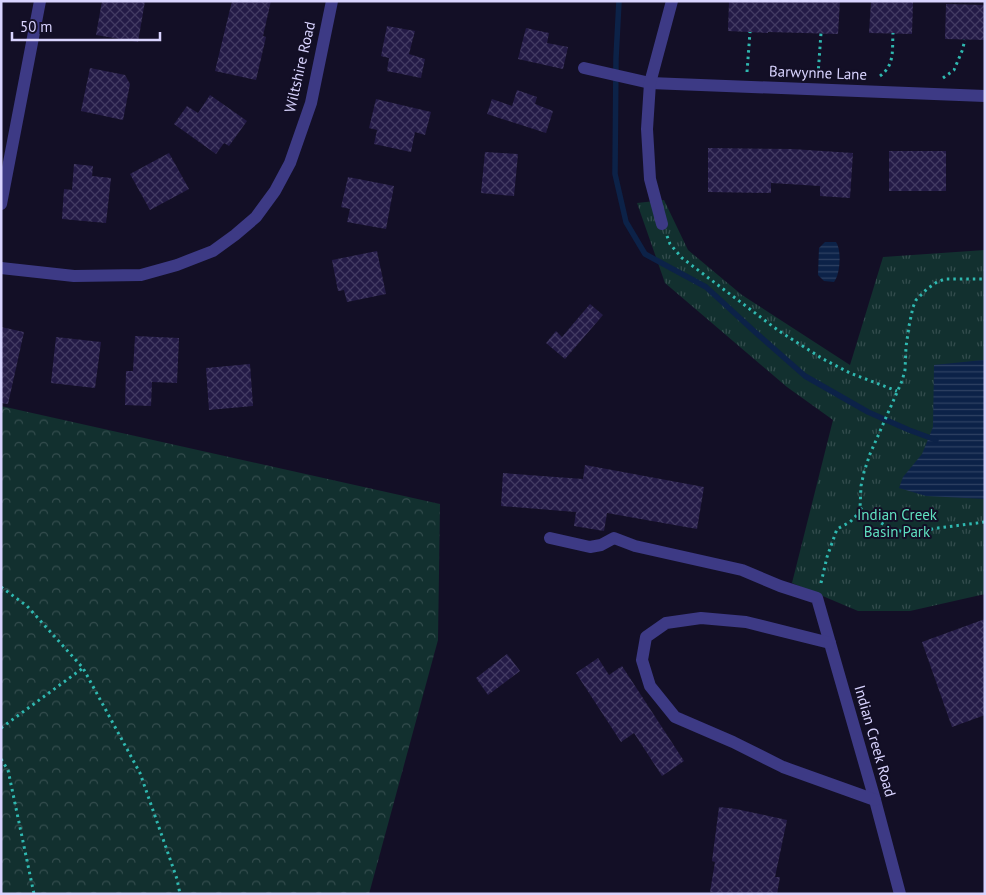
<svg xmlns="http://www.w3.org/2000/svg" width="986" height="895" font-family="'PT Sans',sans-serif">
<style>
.grass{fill:url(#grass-tufts)}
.forest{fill:url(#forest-crowns)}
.water{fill:url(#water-rules)}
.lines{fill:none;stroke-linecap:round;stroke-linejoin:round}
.stream{stroke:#0c2248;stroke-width:5.5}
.building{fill:url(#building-cross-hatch)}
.path{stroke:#2fb8b0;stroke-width:3;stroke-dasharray:2.5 4;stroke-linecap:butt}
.minor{stroke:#3d3a85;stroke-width:12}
.labels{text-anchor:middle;stroke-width:4;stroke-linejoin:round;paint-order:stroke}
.street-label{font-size:15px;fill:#d9d4ff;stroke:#130f26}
.park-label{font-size:15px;fill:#5fe0c0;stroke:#130f26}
</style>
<defs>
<pattern id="grass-tufts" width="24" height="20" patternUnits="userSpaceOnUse" patternTransform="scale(1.25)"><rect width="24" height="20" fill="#12302f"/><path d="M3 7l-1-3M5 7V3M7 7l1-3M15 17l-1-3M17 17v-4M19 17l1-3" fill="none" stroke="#344d4e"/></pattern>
<pattern id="forest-crowns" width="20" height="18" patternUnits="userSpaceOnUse" patternTransform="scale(1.25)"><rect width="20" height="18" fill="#12302f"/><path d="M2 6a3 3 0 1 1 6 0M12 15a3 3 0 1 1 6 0" fill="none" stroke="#344d4e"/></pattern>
<pattern id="water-rules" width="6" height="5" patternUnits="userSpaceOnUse" patternTransform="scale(1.25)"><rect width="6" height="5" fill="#0c2248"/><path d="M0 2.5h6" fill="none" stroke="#2f4163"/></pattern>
<pattern id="building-cross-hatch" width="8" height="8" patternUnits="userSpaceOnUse" patternTransform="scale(1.25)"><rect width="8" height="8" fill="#241b47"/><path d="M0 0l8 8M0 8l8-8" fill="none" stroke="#433b63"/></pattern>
</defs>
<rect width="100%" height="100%" fill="#130f26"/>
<!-- grass -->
<path class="grass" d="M664 200 688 250 742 295 850 365 883 257 985 250V594L910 611H858L792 583 833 420 787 387 665 283 637 203Z"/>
<!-- forest -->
<path class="forest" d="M1 406 440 504 438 640 369 894H1Z"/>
<!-- water -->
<g class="water">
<path d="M825 242H836C842 251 840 275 834 282L824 281 818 275 819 248Z"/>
<path d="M983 360 985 361V499L926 496 899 488 903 477 922 454 933 427 934 365Z"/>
</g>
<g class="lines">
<!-- stream -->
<path class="stream" d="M619 1 616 58 615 174 626 222 645 254 706 287 755 332 805 376 868 412 909 430 936 440"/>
</g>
<!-- building -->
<g class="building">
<path d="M102 1H145L138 42 96 35Z"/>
<path d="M232 1H271L263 36 266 37 256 80 215 71Z"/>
<path d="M729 1H840L838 34 768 32V33L728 31Z"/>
<path d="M871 1H913L912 34 869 33Z"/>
<path d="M946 4 985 5V40L945 39Z"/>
<path d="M387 26 415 31 409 54 425 59 421 78 387 71 389 58 381 56Z"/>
<path d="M526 28 549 33 547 43 568 47 563 69 518 59Z"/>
<path d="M90 68 125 75 130 84 123 120 81 111Z"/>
<path d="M517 90 537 97 535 104 553 111 546 133 487 114 492 99 512 106Z"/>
<path d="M210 95 247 121 229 146 224 143 216 154 174 124 187 106 198 113Z"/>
<path d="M376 99 431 112 425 135 415 132 411 152 374 144 377 130 369 128Z"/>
<path d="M708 148 792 149 853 153 850 198 820 196V186L771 183V193L708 192Z"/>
<rect x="889" y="151" width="57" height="40"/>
<path d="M485 152 518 154 514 196 481 193Z"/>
<path d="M169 153 189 189 150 210 130 174Z"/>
<path d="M74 164 93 166 92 176 111 178 106 223 62 219 64 189 72 190Z"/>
<path d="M348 177 394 186 386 229 347 222 350 209 341 207Z"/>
<path d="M377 251 386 294 347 302 344 290 338 291 332 260Z"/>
<path d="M590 304 603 315 565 359 546 343 556 331 562 337Z"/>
<path d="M1 327 24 332 8 404 1 403Z"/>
<path d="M135 336 179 338 177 383 152 382 151 406 125 405 126 371H133Z"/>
<path d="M56 337 101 342 95 388 51 383Z"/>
<path d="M250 364 253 406 209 410 206 368Z"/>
<path d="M585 465 704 487 697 529 607 513 604 531 574 526 576 512 501 506 503 473 583 479Z"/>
<path d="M985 619V715L952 727 922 642Z"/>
<path d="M507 654 520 671 488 695 476 678Z"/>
<path d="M598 658 609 675 622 666 684 761 662 776 634 733 621 742 576 673Z"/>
<path d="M719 807 736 809 787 820 775 877H780L777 894H722L710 892 715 862 712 861Z"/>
</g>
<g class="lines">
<!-- path -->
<g class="path">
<path d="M747 72 750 32"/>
<path d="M818 75 821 33"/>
<path d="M880 76C895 65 892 50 893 33"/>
<path d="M943 78 954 70 962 51 965 40"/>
<path d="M667 236 670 244 682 258 779 331 823 359 850 373 897 391"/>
<path d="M860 508 890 529 910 533 938 528 985 522"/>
<path d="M821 583 827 557 837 529 850 522 857 515 860 508 861 486 864 472 870 454 902 381 905 370 906 347 909 326 913 307 916 300 927 289 937 282 945 279H985"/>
<path d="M1 587 27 606 83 668 140 773 177 879 180 894"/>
<path d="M1 728 83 668"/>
<path d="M1 759 8 770 34 894"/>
</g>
<!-- minor -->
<g class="minor">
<path d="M584 68 650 83 985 96"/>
<path d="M1 204 40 1"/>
<path d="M662 224 650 179 647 129 650 83 672 1"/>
<path d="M1 268 74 276 141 275 177 265 213 251 235 235 256 217 275 191 290 163 311 103 332 1"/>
<path d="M550 538 590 547 601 545 614 538 635 546 742 570 780 586 817 598 875 800 900 894"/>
<path d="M830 643 746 622 701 618 666 623 646 637 642 660 650 686 675 717 733 742 783 767 875 800"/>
</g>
</g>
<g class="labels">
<!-- street labels -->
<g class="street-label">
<text transform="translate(300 67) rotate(-77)" y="5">Wiltshire Road</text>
<text transform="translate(818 73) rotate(2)" y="5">Barwynne Lane</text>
<text transform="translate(875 741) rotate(74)" y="5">Indian Creek Road</text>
</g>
<!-- park labels -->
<g class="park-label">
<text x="897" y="520">Indian Creek<tspan x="897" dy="17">Basin Park</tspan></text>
</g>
</g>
<!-- border -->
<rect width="986" height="895" fill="none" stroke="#d9d4ff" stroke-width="5"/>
<!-- scale -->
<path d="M12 32v8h148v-8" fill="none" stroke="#d9d4ff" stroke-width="2.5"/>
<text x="20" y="32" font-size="15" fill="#d9d4ff" stroke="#130f26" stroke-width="4" paint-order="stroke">50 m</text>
</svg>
